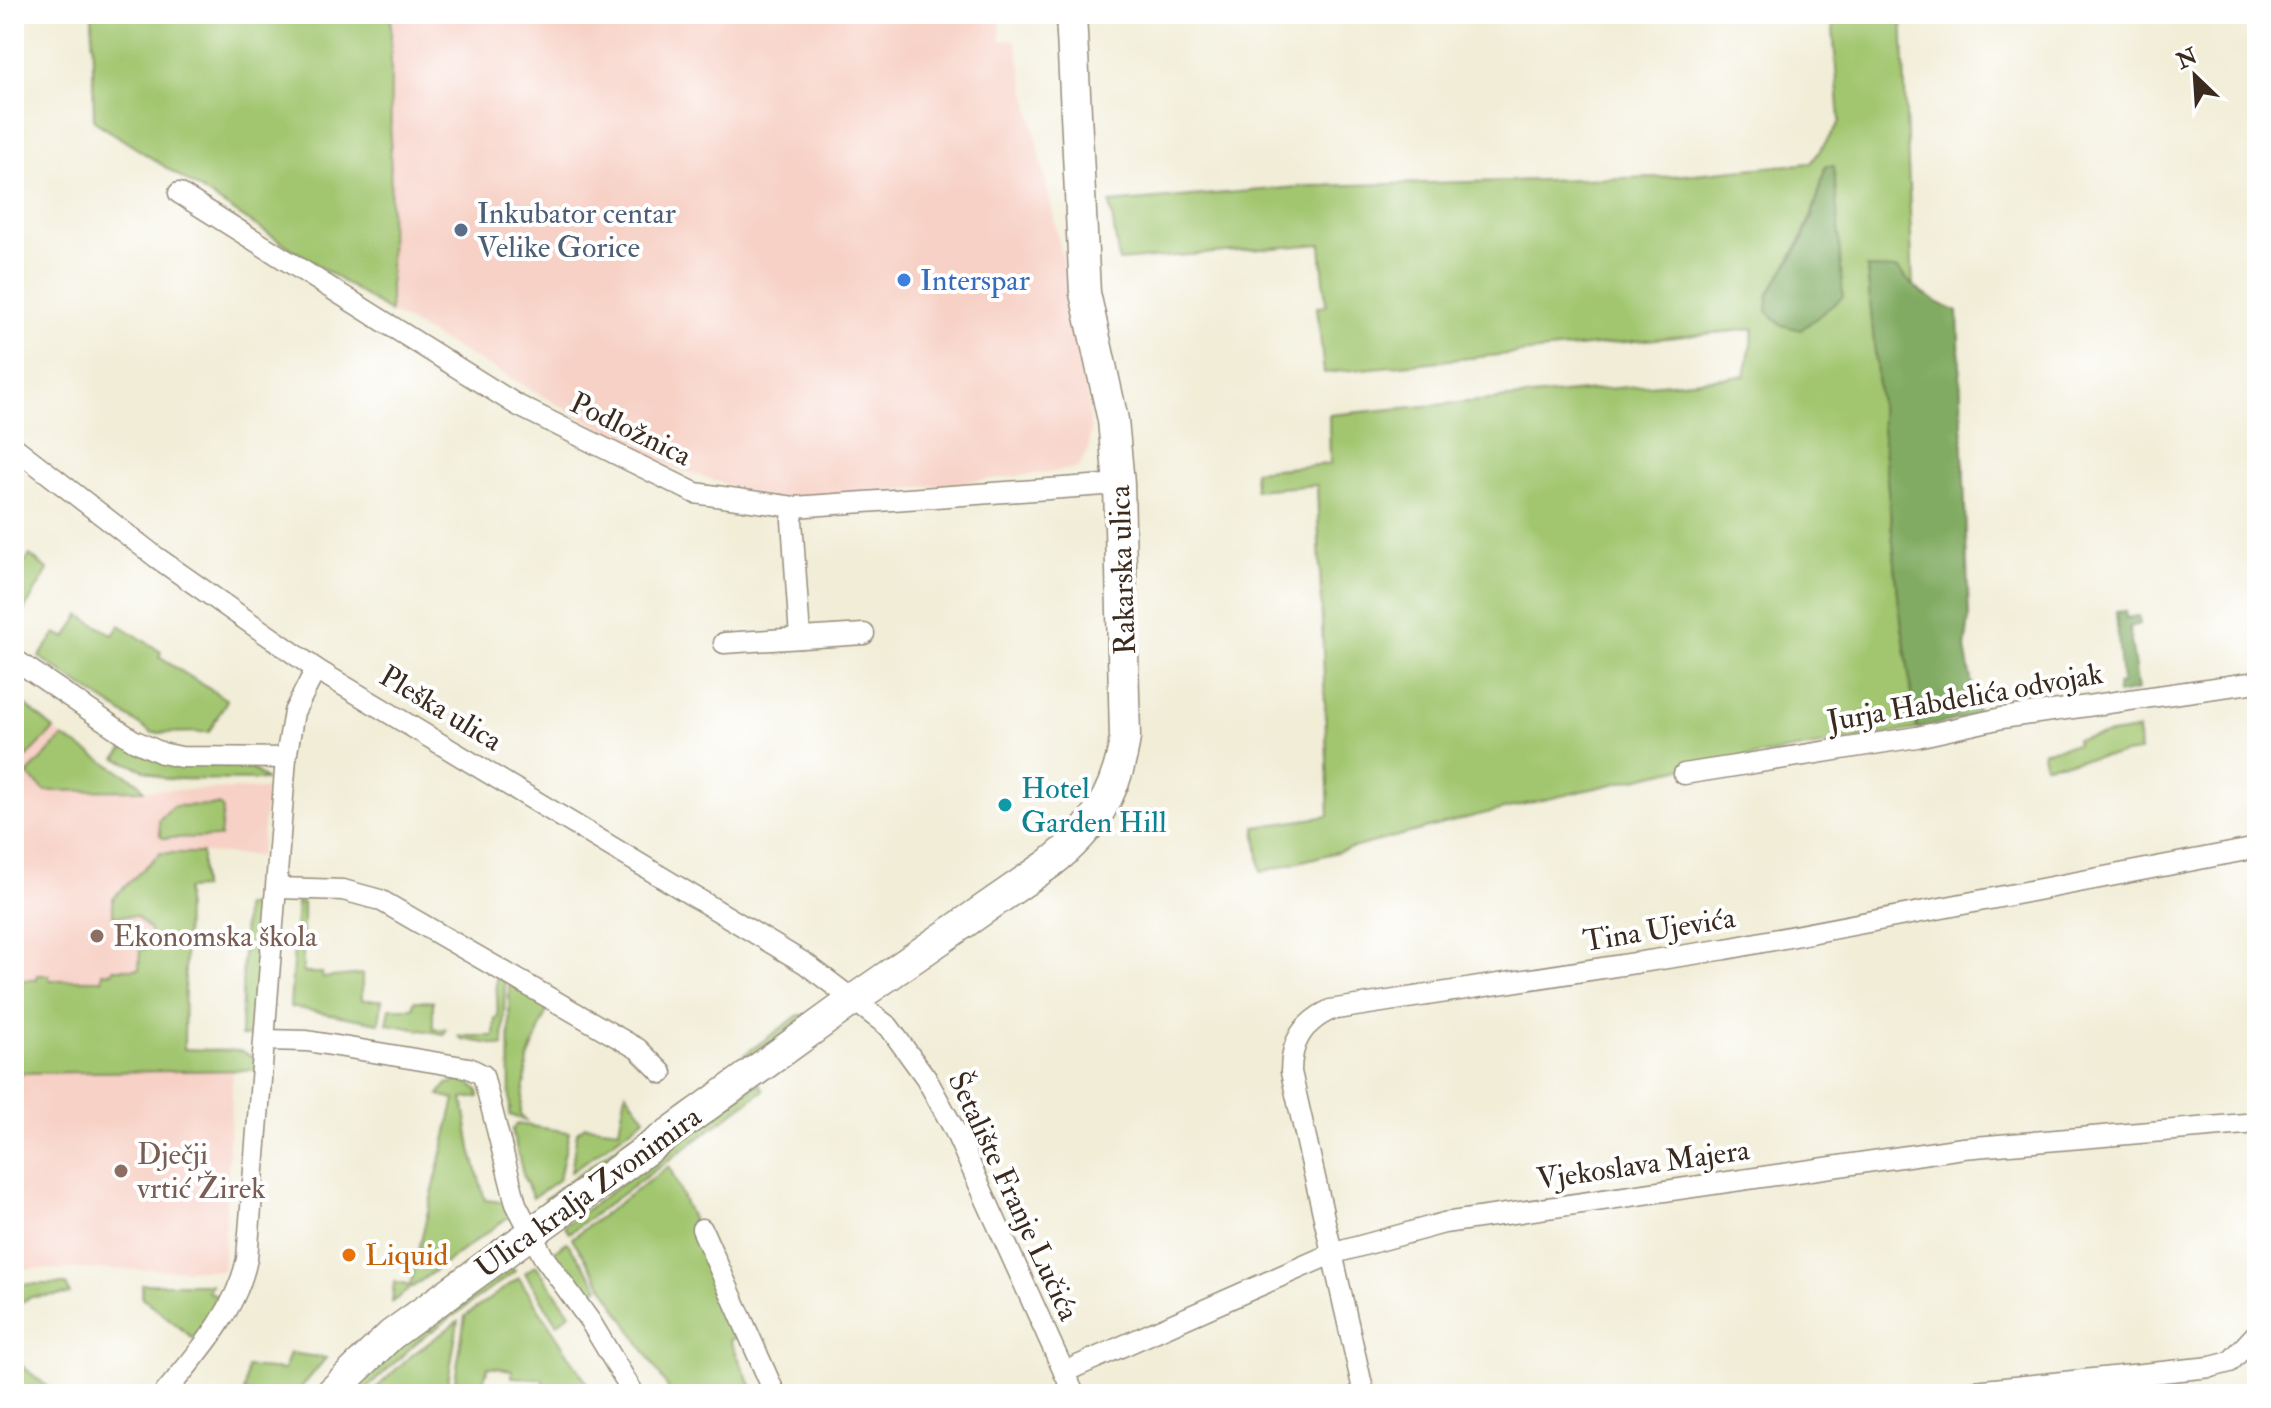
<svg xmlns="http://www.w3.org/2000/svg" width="2271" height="1408" font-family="'IM FELL Double Pica',serif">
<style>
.built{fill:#f7d1c6}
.green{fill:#a2c670;stroke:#6e7847;stroke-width:2;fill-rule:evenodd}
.forest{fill:#81ab62;stroke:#5e6a40;stroke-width:2}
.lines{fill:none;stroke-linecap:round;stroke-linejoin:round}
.street-casing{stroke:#968c7a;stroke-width:23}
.secondary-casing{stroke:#968c7a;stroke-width:33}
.street{stroke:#fff;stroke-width:20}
.secondary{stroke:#fff;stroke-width:30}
.service-dot{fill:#5c6f8a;stroke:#fff;stroke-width:3}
.shop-dot{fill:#3f7fe0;stroke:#fff;stroke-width:3}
.culture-dot{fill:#0f9aa8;stroke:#fff;stroke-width:3}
.education-dot{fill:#8d6e63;stroke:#fff;stroke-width:3}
.food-dot{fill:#e8710a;stroke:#fff;stroke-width:3}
.labels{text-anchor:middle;stroke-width:8;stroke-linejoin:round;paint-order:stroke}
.service-label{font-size:30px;fill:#4e5e75;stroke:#fff;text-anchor:start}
.shop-label{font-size:30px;fill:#366cbe;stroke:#fff;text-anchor:start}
.street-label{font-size:30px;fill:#3b2a1e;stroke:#fff}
.culture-label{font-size:30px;fill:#0d838f;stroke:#fff;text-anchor:start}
.education-label{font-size:30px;fill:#785e54;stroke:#fff;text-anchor:start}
.food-label{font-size:30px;fill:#c56008;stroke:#fff;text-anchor:start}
</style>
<rect width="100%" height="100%" fill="#fff"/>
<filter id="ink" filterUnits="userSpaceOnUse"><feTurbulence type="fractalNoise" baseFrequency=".0125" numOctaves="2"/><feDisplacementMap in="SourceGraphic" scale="16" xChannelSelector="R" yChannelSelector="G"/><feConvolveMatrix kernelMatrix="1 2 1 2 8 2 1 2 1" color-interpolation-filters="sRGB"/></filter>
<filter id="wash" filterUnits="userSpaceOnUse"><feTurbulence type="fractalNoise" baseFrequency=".006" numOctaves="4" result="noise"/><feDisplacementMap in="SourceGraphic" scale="32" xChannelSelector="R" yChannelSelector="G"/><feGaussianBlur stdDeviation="1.8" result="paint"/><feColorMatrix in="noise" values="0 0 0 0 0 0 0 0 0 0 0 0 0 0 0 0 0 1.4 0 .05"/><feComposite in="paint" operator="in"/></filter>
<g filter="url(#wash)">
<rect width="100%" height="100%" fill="#f1edd7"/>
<!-- built -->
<g class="built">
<path d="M391 14H1000L1001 41 1015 40 1083 352 1091 431 1088 452 1077 468 1054 472 815 499 770 498 672 467 390 312Z"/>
<path d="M14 688 22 702 63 737 138 782 144 790 267 789 260 856 203 853 202 888 186 889 184 1049 250 1054 233 1071 223 1270 14 1269Z"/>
</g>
<!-- green -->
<g class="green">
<path d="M92 14H391L390 312 94 121Z"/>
<path d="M1832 14H1902L1913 287 1898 269H1867L1899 606 1917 729 1683 768 1478 815 1261 872 1255 827 1329 816 1317 485 1255 490 1254 471 1330 464 1329 415 1745 376 1754 329 1324 373 1317 307 1326 306 1321 244 1119 261 1110 203 1310 186 1662 177 1811 163 1840 122ZM1825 166 1801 330 1766 297C1795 256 1816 215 1825 166Z"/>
<path d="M30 555 48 570 14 627V578Z"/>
<path d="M80 615 113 635 120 625 161 652 159 657 227 700 209 732 152 733 39 657 56 633 66 638Z"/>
<path d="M14 688 22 702 54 729 19 765 14 760Z"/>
<path d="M2138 730 2140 752 2045 765 2043 751 2077 744 2076 739Z"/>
<path d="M63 737 138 782 144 790 45 791 27 774Z"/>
<path d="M125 747 162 762 252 768 266 780 165 779 116 758Z"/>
<path d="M219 805 223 809 220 837 163 838 160 835 159 820 173 806Z"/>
<path d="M160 853H202V888L186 889 184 1049 241 1051 255 1058 257 1070 14 1073V980H37V975H49V980H102V973L113 972V969H139L140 949H145L146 942H150V930L136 916H113V898Z"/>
<path d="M297 902 303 903V940H299V949L303 950V973H322V978L362 974V1000H382L379 1023 290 1007Z"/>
<path d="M244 906H260L256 1036H241Z"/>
<path d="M496 977 505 982 503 1046 462 1039 459 1036H494L495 1018 498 1017Z"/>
<path d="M509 984 548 1007 528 1060 520 1114 528 1122 510 1115Z"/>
<path d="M414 1001H433V1029H446L444 1034 387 1024 390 1008H413Z"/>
<path d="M799 1015H808L549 1204 545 1199Z"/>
<path d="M464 1079 478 1090 479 1097 463 1099 471 1149 485 1200 503 1202 511 1215 392 1302 394 1282 410 1286 455 1099 439 1095 447 1084Z"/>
<path d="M759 1083 764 1090 569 1233 564 1226Z"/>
<path d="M626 1092 645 1118 571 1172 577 1132 585 1126 619 1130Z"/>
<path d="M517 1124 569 1132 559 1179 533 1198 524 1178 512 1130Z"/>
<path d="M669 1166 693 1221 690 1224 724 1295 721 1301 738 1336 730 1340 755 1394H672L572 1238Z"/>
<path d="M567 1242 599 1287 585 1298 553 1252Z"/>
<path d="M509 1264 515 1271 417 1342 361 1394H348L379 1363Z"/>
<path d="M536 1265 570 1313 557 1324 525 1273Z"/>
<path d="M519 1278 594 1394H575L573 1391 542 1394 543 1379 512 1377V1370L488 1367 479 1394H453L465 1316Z"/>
<path d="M14 1284H66L70 1294 31 1297 14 1306Z"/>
<path d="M142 1284H211L207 1291 219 1297 194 1339 142 1297Z"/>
<path d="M458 1321 446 1394H370L407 1359Z"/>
<path d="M290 1353 326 1358 296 1394H244L247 1367 284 1370Z"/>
<path d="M14 1359 56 1394H14Z"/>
</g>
<!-- forest -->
<g class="forest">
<path d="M1825 166H1834L1843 297 1801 330 1781 325 1767 311C1766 288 1786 271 1797 250 1811 224 1820 195 1825 166Z"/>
<path d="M1867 268 1898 269C1914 290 1933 301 1958 312L1969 618 1965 649 1978 715 1917 729 1899 606Z"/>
<path d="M2125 611 2126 618 2139 616 2140 624 2129 627 2138 690 2118 694 2117 684 2122 683 2116 612Z"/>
</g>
</g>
<g filter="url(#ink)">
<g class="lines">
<!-- street casing -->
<g class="street-casing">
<g id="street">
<path d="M179 193 517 405 695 493 794 507 1119 484"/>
<path d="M14 447 156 557 316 669 806 964 889 1027 926 1078 954 1129 1074 1394"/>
<path d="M794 507 792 520 800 638"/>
<path d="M724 643 864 634"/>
<path d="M14 659 133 740 162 753 181 757 286 758"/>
<path d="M1684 774 1917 737 2002 718 2257 682"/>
<path d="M279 888 343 890 380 900 638 1049 662 1073"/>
<path d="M265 1040 307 1041 469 1068 483 1075 516 1204 543 1256 590 1321 634 1394"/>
<path d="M702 1229 775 1394"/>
<path d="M1064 1372 1331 1254 1444 1223 1963 1148 2257 1123"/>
<path d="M164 1394C197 1354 236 1312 247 1259L286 758 294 712 316 669"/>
<path d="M1364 1394 1291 1072C1291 1041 1303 1023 1330 1010L1726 949 2257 848"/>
<path d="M1944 1394 2211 1367 2230 1362 2257 1333"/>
</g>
</g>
<!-- secondary casing -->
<g class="secondary-casing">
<path id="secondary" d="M330 1394 391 1335 853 1000 1049 864C1093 830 1117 794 1125 738L1119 484 1113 420 1085 293 1071 14"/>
</g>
<!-- street -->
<use href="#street" class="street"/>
<!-- secondary -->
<use href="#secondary" class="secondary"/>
</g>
</g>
<!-- markers -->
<circle class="service-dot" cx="461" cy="230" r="8"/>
<circle class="shop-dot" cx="904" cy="280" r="8"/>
<circle class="culture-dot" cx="1005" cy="805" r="8"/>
<g class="education-dot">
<circle cx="97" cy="936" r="8"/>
<circle cx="121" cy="1171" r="8"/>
</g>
<circle class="food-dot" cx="349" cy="1255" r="8"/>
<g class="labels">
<!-- service labels -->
<g class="service-label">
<text x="477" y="223">Inkubator centar<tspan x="477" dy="34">Velike Gorice</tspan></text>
</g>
<!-- shop labels -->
<g class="shop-label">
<text x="920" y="290">Interspar</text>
</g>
<!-- street labels -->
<g class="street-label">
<text transform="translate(631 429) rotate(26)" y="10">Podložnica</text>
<text transform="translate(1122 570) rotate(-92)" y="10">Rakarska ulica</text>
<text transform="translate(1965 697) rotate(-10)" y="10">Jurja Habdelića odvojak</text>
<text transform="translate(441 708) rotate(31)" y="10">Pleška ulica</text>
<text transform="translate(1659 929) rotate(-9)" y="10">Tina Ujevića</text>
<text transform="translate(1643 1164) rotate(-8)" y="10">Vjekoslava Majera</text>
<text transform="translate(588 1192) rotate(-36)" y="10">Ulica kralja Zvonimira</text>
<text transform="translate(1014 1196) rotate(65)" y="10">Šetalište Franje Lučića</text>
</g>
<!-- culture labels -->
<g class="culture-label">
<text x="1021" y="798">Hotel<tspan x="1021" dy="34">Garden Hill</tspan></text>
</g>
<!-- education labels -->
<g class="education-label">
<text x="113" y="946">Ekonomska škola</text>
<text x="137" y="1164">Dječji<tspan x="137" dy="34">vrtić Žirek</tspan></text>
</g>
<!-- food labels -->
<g class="food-label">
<text x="365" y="1265">Liquid</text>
</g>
</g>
<!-- margin -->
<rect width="2271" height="1408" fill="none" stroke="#fff" stroke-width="48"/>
<!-- north arrow -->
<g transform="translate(2195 76) rotate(335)" stroke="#ffffff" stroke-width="6" paint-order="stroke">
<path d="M0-6L14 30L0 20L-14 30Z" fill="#3b2a1e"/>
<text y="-12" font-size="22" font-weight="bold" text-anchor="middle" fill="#3b2a1e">N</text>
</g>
</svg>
